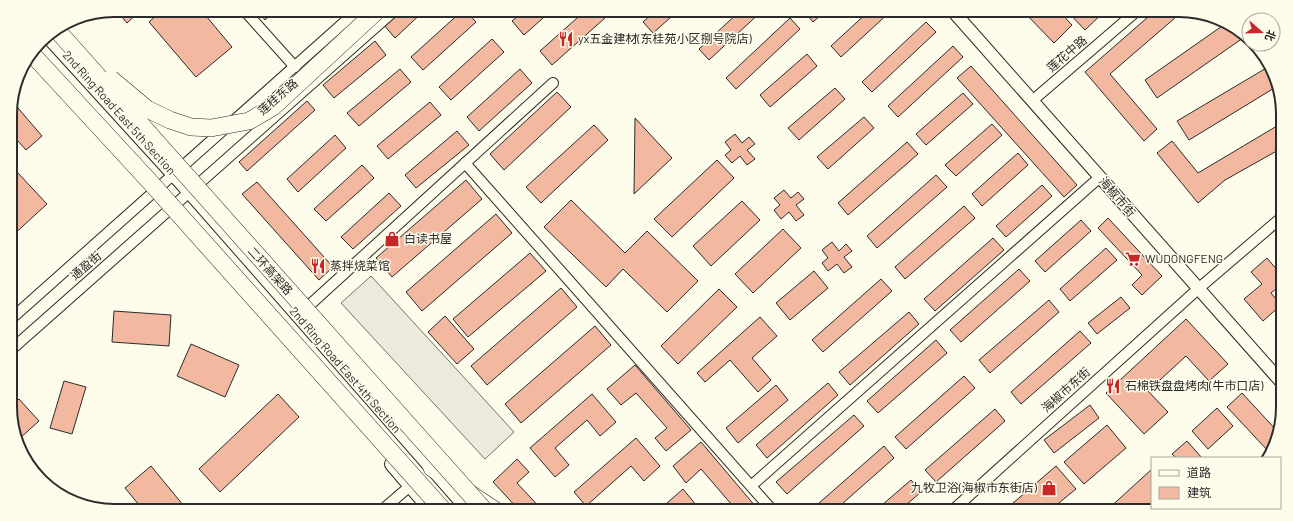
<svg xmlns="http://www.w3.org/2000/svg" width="1293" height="521" font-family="Barlow,'Noto Sans SC',sans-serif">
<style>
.parking{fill:#eceadb;stroke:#74746e}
.building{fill:#f2b8a0;stroke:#2b2b2b}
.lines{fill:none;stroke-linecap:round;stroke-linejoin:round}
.minor-casing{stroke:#2b2b2b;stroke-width:12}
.tertiary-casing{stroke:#2b2b2b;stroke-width:14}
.secondary-casing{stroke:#2b2b2b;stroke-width:16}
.trunk-casing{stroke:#2b2b2b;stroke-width:18}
.minor{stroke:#fdfbea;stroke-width:10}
.tertiary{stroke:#fdfbea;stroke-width:12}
.secondary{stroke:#fdfbea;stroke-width:14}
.trunk{stroke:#fdfbea;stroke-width:17}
.trunk-bridge-casing{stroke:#2b2b2b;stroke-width:18;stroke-linecap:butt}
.trunk-bridge{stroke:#fdfbea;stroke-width:17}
.labels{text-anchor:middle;stroke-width:3;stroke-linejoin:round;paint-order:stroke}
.poi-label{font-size:12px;fill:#2b2b2b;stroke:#fdfbea;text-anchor:start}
.street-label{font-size:12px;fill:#2b2b2b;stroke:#fdfbea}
.rim{fill:none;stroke:#2b2b2b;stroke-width:2}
</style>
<rect width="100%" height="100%" fill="#fdfbea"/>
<!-- parking -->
<path class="parking" d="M371 276 514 432 485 459 341 303Z"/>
<!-- building -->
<g class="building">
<path d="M116 10H141L127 23Z"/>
<path d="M162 10H201L232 47 196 77 149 22Z"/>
<path d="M257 10H276L265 20Z"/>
<path d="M398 10H425L395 38 383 24Z"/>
<path d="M463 10H465L476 22 423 70 411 57Z"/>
<path d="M525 10H552L524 35 512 21Z"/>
<path d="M586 10H614L552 65 540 51Z"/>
<path d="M656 10H679L653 33 643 22Z"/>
<path d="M741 10H763L709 60 699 49Z"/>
<path d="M803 10H827L813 22Z"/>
<path d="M870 10H892L841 57 831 46Z"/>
<path d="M1022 10H1058L1072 25 1054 43Z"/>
<path d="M1069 10H1106L1085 30 1067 11Z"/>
<path d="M1156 10 1183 11 1110 74 1157 129 1144 141 1085 72Z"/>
<path d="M790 18 800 29 736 89 726 78Z"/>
<path d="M926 22 936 32 872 92 862 82Z"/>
<path d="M1225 24 1243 38 1157 98 1145 80Z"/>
<path d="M492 39 504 52 451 100 439 87Z"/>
<path d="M375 41 386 55 334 98 323 85Z"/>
<path d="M953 46 963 57 898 117 888 106Z"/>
<path d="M807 54 817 66 770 107 760 95Z"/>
<path d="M971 66 1077 185 1064 197 957 78Z"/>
<path d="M1268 67 1276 87 1189 140 1177 121Z"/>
<path d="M400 69 411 82 359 126 347 113Z"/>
<path d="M520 69 532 83 479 131 467 117Z"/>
<path d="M835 88 845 99 799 140 788 128Z"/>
<path d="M557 92 571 107 504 170 490 154Z"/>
<path d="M963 93 973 104 926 145 916 134Z"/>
<path d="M12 101 42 136 26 150 18 141 10 147V107Z"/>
<path d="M307 101 315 110 247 171 239 162Z"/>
<path d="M430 102 441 115 388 159 377 146Z"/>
<path d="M864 117 874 128 828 169 817 157Z"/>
<path d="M635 118 672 158 634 194Z"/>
<path d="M1282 123V148L1225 180 1198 203 1157 153 1172 141 1198 173Z"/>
<path d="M992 124 1002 135 956 176 945 165Z"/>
<path d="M594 125 608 140 541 203 526 187Z"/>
<path d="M457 131 469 145 416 188 405 175Z"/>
<path d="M735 134 742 143 749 137 755 144 747 150 755 159 747 165 740 156 732 163 725 155 731 150 725 142Z"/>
<path d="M335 135 346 148 298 192 287 179Z"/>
<path d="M907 142 918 154 848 215 838 203Z"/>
<path d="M1018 153 1028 165 982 206 972 194Z"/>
<path d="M717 160 734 178 672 237 654 219Z"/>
<path d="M362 165 374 178 326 221 314 209Z"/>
<path d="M17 172 47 204 11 237V178Z"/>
<path d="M936 175 947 187 877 248 867 236Z"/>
<path d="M466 180 482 199 392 277 376 258Z"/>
<path d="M257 182 333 267 319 280 242 194Z"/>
<path d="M1042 185 1052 196 1006 237 996 226Z"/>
<path d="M784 190 791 198 798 192 804 199 796 205 804 215 796 221 789 212 781 219 774 210 780 205 774 198Z"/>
<path d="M389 193 401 206 353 249 341 237Z"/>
<path d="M571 200 625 253 647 231 698 281 667 312 623 269 606 287 544 227Z"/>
<path d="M742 201 760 220 711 266 693 246Z"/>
<path d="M964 206 975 218 905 279 895 267Z"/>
<path d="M496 214 512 233 422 311 406 292Z"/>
<path d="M1108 218 1162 276 1142 295 1132 285 1142 275 1098 228Z"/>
<path d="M1081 220 1091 231 1045 272 1035 261Z"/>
<path d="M783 229 801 248 753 293 735 274Z"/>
<path d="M993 238 1004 250 935 311 924 299Z"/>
<path d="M832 242 839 251 846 244 852 251 844 257 852 267 844 273 837 264 828 271 822 263 828 258 822 250Z"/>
<path d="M1106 248 1117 260 1070 301 1060 289Z"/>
<path d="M530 253 546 271 468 337 453 319Z"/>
<path d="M1267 258 1278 271 1283 267V283L1271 293 1281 305 1263 321 1244 299 1262 284 1251 272Z"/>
<path d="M1019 269 1030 281 961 342 950 330Z"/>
<path d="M814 271 828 288 790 320 776 303Z"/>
<path d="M881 279 892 291 823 352 812 340Z"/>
<path d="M561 288 577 307 487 385 471 366Z"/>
<path d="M719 289 737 307 678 364 661 346Z"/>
<path d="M1121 297 1130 308 1097 334 1088 323Z"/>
<path d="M1049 300 1059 312 990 373 979 360Z"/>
<path d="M114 311 171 315 169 346 112 342Z"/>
<path d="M909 312 919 324 850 385 839 372Z"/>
<path d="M445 316 474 349 457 364 428 332Z"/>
<path d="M760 317 777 336 752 358 771 380 758 392 730 360 705 382 697 373Z"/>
<path d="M1186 319 1228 364 1209 381 1186 356 1148 391 1168 412 1144 434 1106 393Z"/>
<path d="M595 326 611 345 521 423 505 404Z"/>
<path d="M1080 331 1091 343 1021 404 1011 392Z"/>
<path d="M936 340 947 353 878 413 867 401Z"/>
<path d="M191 344 239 365 225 397 177 376Z"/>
<path d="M635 365 691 430 666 451 655 438 667 428 636 393 621 405 607 389Z"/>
<path d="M964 376 975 388 906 449 895 437Z"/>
<path d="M64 381 86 387 72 434 50 428Z"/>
<path d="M828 383 838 395 767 458 756 445Z"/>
<path d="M776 385 788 400 738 443 726 428Z"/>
<path d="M1242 393 1279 433 1277 440 1269 452 1227 407Z"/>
<path d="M278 394 299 417 220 492 199 469Z"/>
<path d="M592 394 616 422 600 436 587 420 555 448 569 465 555 477 530 448Z"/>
<path d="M19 399 39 421 18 440 12 427V405Z"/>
<path d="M1090 405 1099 418 1054 453 1044 440Z"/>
<path d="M1217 408 1233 426 1208 449 1192 431Z"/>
<path d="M995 409 1005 421 936 482 925 470Z"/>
<path d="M854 415 864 426 787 494 776 482Z"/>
<path d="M1107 425 1126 448 1084 484 1064 462Z"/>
<path d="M636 438 660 466 644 481 631 466 586 506 574 492Z"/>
<path d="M1187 441 1202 458H1176L1172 454Z"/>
<path d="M701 442 756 507 751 511H725L732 505 701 469 686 483 673 466Z"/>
<path d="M884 446 894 458 834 511H810Z"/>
<path d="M517 459 529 472 517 483 543 511H520L493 482Z"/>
<path d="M151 466 188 511H144L125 488Z"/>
<path d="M1056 466 1076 489 1049 511H1006L1005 510Z"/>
<path d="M1152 469V506L1147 511H1106Z"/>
<path d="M911 480 921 492 899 511H875Z"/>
<path d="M683 489 701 511H658Z"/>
<path d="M563 504 569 511H555Z"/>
</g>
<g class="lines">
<!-- minor casing -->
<g class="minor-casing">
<g id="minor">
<path d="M244 10 295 67"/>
<path d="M1032 101 1138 10"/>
<path d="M465 163 773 511"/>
<path d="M302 312 553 83"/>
<path d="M11 319 358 10"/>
<path d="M12 349 395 10"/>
<path d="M751 486 1100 177"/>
<path d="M381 511 410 486"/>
<path d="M952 511 1198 289 1282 217"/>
</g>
</g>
<!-- tertiary casing -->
<g class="tertiary-casing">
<path id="tertiary" d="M952 10 1283 384"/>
</g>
<!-- secondary casing -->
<g class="secondary-casing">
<g id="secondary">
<path d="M47 35 190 192 470 511"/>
<path d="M392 464 432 511"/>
</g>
</g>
<!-- trunk casing -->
<g class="trunk-casing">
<path id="trunk" d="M432 468 496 511"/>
</g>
<!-- minor -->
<use href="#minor" class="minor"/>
<!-- tertiary -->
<use href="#tertiary" class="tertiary"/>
<!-- secondary -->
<use href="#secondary" class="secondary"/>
<!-- trunk -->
<use href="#trunk" class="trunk"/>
<!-- trunk-bridge casing -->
<g class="trunk-bridge-casing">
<g id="trunk-bridge">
<path d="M56 29 485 511"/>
<path d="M32 54 151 183 444 511"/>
<path d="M111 79 147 109 170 120 191 127 211 128 249 121 273 107 378 10"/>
</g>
</g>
<!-- trunk-bridge -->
<use href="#trunk-bridge" class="trunk-bridge"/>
</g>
<!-- icons -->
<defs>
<g id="restaurant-bare" transform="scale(1.2)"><path d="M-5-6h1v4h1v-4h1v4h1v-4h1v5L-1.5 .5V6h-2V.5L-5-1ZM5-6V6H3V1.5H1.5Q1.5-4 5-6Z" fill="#c62828" stroke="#fdfbea" stroke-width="2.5" paint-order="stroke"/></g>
<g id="shop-bare" transform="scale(1.2)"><path d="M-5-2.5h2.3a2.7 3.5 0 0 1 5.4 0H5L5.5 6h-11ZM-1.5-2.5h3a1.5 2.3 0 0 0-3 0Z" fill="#c62828" stroke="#fdfbea" stroke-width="2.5" paint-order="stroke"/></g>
<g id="supermarket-bare" transform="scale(1.2)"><path d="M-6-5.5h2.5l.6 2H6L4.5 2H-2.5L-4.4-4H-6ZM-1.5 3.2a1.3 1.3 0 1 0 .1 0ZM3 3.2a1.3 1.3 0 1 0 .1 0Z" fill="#c62828" stroke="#fdfbea" stroke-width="2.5" paint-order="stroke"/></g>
</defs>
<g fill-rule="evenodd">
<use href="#restaurant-bare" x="566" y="39"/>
<use href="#shop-bare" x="392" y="239"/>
<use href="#supermarket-bare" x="1133" y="259"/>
<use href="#restaurant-bare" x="318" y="266"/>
<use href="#restaurant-bare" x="1113" y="386"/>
<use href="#shop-bare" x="1049" y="488"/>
</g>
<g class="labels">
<!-- poi labels -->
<g class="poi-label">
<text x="578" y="43">yx五金建材(东桂苑小区捌号院店)</text>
<text x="404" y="243">白读书屋</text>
<text x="1145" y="263">WUDONGFENG</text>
<text x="330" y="270">蒸拌烧菜馆</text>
<text x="1125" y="390">石棉铁盘盘烤肉(牛市口店)</text>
<text x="1037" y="492" text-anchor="end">九牧卫浴(海椒市东街店)</text>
</g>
<!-- street labels -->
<g class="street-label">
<text transform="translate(1067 54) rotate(-41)" y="4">莲花中路</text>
<text transform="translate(278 97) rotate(-41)" y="4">莲桂东路</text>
<text transform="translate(119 113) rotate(48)" y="4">2nd Ring Road East 5th Section</text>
<text transform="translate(1117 197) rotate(49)" y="4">海椒市街</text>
<text transform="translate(86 266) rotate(-41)" y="4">通盈街</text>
<text transform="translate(270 271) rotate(48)" y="4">二环高架路</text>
<text transform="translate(345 370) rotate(49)" y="4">2nd Ring Road East 4th Section</text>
<text transform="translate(1066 390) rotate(-42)" y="4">海椒市东街</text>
</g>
</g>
<!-- crop -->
<path d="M0 0H1293V521H0ZM114 17H1179A97 97 0 0 1 1276 114V407A97 97 0 0 1 1179 504H114A97 97 0 0 1 17 407V114A97 97 0 0 1 114 17Z" fill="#fdfbea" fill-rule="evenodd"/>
<path class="rim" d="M114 17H1179A97 97 0 0 1 1276 114V407A97 97 0 0 1 1179 504H114A97 97 0 0 1 17 407V114A97 97 0 0 1 114 17Z"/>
<!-- legend -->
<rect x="1151" y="457" width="130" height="52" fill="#fdfbea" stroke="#a9a89e"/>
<rect x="1159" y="470" width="20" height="6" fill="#fdfbea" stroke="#a9a89e"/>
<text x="1187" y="477" font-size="12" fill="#2b2b2b">道路</text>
<rect x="1159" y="487" width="20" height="12" fill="#f2b8a0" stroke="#a9a89e"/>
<text x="1187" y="497" font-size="12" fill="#2b2b2b">建筑</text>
<!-- north arrow -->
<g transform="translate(1261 32) rotate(110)"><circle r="19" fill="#fdfbea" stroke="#a9a89e"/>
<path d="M0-3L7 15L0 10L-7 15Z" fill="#c62828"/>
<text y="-6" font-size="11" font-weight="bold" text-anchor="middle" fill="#2b2b2b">北</text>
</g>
</svg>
